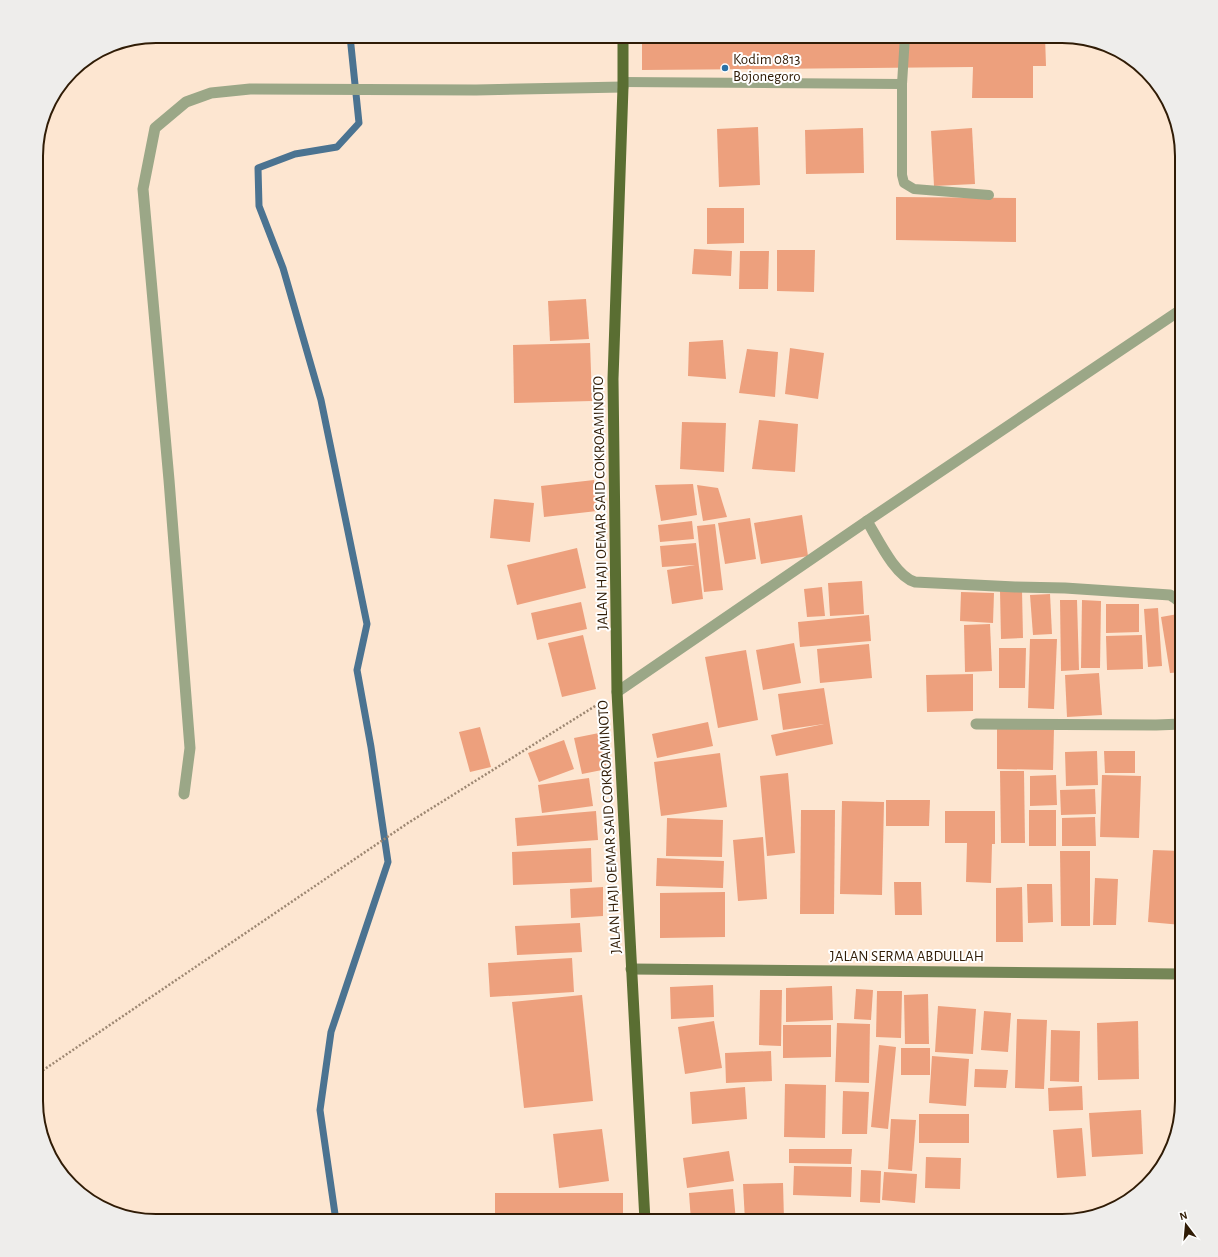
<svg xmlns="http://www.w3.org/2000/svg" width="1218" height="1257" font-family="'Alegreya Sans',sans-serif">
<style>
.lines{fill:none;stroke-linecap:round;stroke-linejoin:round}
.stream{stroke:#4b7391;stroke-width:7}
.building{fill:#eda07d}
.path{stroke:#9d8772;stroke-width:2.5;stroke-dasharray:2 2;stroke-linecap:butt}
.service{stroke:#9ba787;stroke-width:10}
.minor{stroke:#9ba787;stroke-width:11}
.secondary{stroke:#758657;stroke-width:11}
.primary{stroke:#5a6e32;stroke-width:11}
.poi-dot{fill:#2b71a6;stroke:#fff;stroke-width:1.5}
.labels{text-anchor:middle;stroke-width:4;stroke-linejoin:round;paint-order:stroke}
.poi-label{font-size:15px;fill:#301c06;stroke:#fff;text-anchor:start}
.street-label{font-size:15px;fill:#301c06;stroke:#fff}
.rim{fill:none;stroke:#301c06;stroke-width:2}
</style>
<rect width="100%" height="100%" fill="#fde6d1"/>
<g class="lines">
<!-- stream -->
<path class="stream" d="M336 1221 320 1110 331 1032 388 862 371 747 357 670 367 624 321 400 283 268 259 206 258 168 295 154 337 147 359 123 350 36"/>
</g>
<!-- building -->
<g class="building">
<path d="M642 36H1045L1046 66H1033V98H972L973 67 642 70Z"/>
<path d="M758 127 760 185 719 187 717 129Z"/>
<path d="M863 128 864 173 806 174 805 130Z"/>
<path d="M972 128 975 184 934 186 931 131Z"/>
<path d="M896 197 1016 198V242L896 240Z"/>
<path d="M707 208H744V243L707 244Z"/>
<path d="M694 249 732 251 731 276 692 274Z"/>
<path d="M777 250H815L814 292 777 291Z"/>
<path d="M740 251H769L768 289H739Z"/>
<path d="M586 299 589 339 550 341 548 301Z"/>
<path d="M723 340 726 379 688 376 689 342Z"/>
<path d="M590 343 592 401 514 403 513 345Z"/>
<path d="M790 348 824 353 818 399 785 394Z"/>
<path d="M747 349 778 352 775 397 739 393Z"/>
<path d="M759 420 798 424 795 472 752 469Z"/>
<path d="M682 422 726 423 724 472 680 469Z"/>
<path d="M594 480 597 511 544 517 541 486Z"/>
<path d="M693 484 697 515 661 521 655 485Z"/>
<path d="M697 485 718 488 727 517 703 521Z"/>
<path d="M494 499 534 503 530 542 490 538Z"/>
<path d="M802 515 808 556 761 564 754 523Z"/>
<path d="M750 518 756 559 725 564 718 523Z"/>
<path d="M692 521 694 539 660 542 658 525Z"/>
<path d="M715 524 723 590 704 592 697 526Z"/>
<path d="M696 543 703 599 672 604 667 570 695 565 662 567 660 546Z"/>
<path d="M577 548 586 588 517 605 507 565Z"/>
<path d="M862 581 864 614 830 616 828 583Z"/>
<path d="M822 587 825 616 807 617 804 589Z"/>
<path d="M1022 590 1023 638 1001 639 1000 591Z"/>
<path d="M961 592 994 593 993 623 960 621Z"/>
<path d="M1050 594 1052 634 1033 635 1030 595Z"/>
<path d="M1060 600H1077L1079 670 1061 671Z"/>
<path d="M1082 600 1101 601 1100 668H1081Z"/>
<path d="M581 602 587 629 537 640 531 613Z"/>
<path d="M1106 604H1139V632L1106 633Z"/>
<path d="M1158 608 1162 666 1148 667 1144 609Z"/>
<path d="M1178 614 1182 642V672L1170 673 1161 617Z"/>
<path d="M869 615 871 641 800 647 798 622Z"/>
<path d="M990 624 992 671 965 672 964 625Z"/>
<path d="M583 635 596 689 562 697 548 643Z"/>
<path d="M1142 635 1143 669 1107 670 1106 636Z"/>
<path d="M1030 639H1057L1054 709 1028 708Z"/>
<path d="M794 643 801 683 763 690 756 650Z"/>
<path d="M869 644 872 678 820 683 817 649Z"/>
<path d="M999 648H1026L1025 688H999Z"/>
<path d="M746 650 758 720 718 728 705 657Z"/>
<path d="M1099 673 1102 715 1067 717 1065 675Z"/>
<path d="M973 674V711L927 712 926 675Z"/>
<path d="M824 688 833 744 776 756 771 735 824 724 783 730 778 694Z"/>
<path d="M708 722 713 746 657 758 652 734Z"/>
<path d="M480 727 491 767 470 772 459 732Z"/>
<path d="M997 728 1054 729 1053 770 997 769Z"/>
<path d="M599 733 607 769 582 774 574 738Z"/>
<path d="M564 740 574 769 539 782 528 753Z"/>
<path d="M1097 751 1098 785 1066 786 1065 752Z"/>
<path d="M1104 751H1135V773H1105Z"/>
<path d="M720 753 727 807 661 816 654 762Z"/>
<path d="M1000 771H1024L1025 843H1001Z"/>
<path d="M788 773 795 853 767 856 760 776Z"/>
<path d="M1056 775 1057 805 1030 806V776Z"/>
<path d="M1102 775 1141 776 1139 838 1100 837Z"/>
<path d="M589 778 593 806 542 813 538 785Z"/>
<path d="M1095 789 1096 814 1061 815 1060 790Z"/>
<path d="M886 800H930L929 826H886Z"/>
<path d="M842 801 884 802 882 895 840 894Z"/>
<path d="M801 810H835L834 914H800Z"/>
<rect x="1029" y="810" width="27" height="36"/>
<path d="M596 811 598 840 517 846 515 818Z"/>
<path d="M945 811H995V844H992L991 883 966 882 967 843H945Z"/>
<path d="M1095 817 1096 846H1062V818Z"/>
<path d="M667 818 723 820 722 857 666 856Z"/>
<path d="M763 837 767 899 738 901 733 840Z"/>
<path d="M591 848 592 882 513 885 512 852Z"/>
<path d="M1153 850 1182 851V925L1148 922Z"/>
<path d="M1060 851H1090V926H1061Z"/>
<path d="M657 858 724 861 723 888 656 886Z"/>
<path d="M1095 878 1118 879 1116 925H1093Z"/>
<path d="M894 882H921L922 915H895Z"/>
<path d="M1027 884H1052L1053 922 1028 923Z"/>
<path d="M603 887V916L571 918 570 889Z"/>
<path d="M1022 887 1023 942H996V888Z"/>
<path d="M725 892V937L660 938V893Z"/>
<path d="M580 923 582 952 517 955 515 926Z"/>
<path d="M572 958 574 992 490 997 488 963Z"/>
<path d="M713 985 714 1017 671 1019 670 987Z"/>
<path d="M832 986 833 1020 786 1022V988Z"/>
<path d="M856 989 873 990 871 1020 854 1019Z"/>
<path d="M760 990H782L781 1046 759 1045Z"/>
<path d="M877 991H902L901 1038 876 1037Z"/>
<path d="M928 994 929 1044H905L904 995Z"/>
<path d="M582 995 593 1101 524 1108 512 1002Z"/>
<path d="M938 1006 976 1009 973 1054 935 1052Z"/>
<path d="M984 1011 1011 1013 1008 1052 981 1050Z"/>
<path d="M1017 1019 1047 1020 1044 1089 1015 1088Z"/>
<path d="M714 1021 722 1068 685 1074 678 1027Z"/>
<path d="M1138 1021 1139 1079 1098 1080 1097 1023Z"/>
<path d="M837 1023 870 1024 869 1083 835 1082Z"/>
<path d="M783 1025H831V1057L783 1058Z"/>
<path d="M1051 1030 1080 1031 1079 1082 1050 1081Z"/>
<path d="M879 1045 896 1047 888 1129 871 1127Z"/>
<rect x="901" y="1048" width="29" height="27"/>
<path d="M771 1051 772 1081 726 1083 725 1053Z"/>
<path d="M932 1056 969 1059 966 1106 929 1103Z"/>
<path d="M975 1069 1008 1070 1006 1088 974 1087Z"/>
<path d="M785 1084 826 1085 825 1138 784 1137Z"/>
<path d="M1082 1086 1083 1110 1049 1111 1048 1088Z"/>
<path d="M745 1087 747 1119 692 1124 690 1092Z"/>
<path d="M843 1091 869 1092 867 1134H842Z"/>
<path d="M1141 1110 1143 1154 1092 1157 1089 1113Z"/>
<rect x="919" y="1114" width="50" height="29"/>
<path d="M891 1119 916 1120 912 1171 888 1169Z"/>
<path d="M1082 1128 1086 1176 1057 1178 1053 1130Z"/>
<path d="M602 1129 609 1181 559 1188 553 1134Z"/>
<path d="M789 1149H852L851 1164 789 1163Z"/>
<path d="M729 1151 734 1181 687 1188 683 1158Z"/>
<path d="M926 1157 961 1158 960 1189 925 1188Z"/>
<path d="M794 1166 852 1167 851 1197 793 1195Z"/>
<path d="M861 1170 881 1171 880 1203 860 1202Z"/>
<path d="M884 1172 917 1174 915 1203 882 1200Z"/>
<path d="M783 1183 784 1220 745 1221 743 1184Z"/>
<path d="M733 1189 736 1221H691L689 1193Z"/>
<rect x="495" y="1193" width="128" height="28"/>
</g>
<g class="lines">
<!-- path -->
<path class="path" d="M36 1075 408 823 600 703"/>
<!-- service -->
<g class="service">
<path d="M623 82 902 84 905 36"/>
<path d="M902 84V175L904 183 914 189 989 195"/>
</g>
<!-- minor -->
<g class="minor">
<path d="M867 521C878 539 895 576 915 582L1015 587 1065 588 1170 595 1175 598 1182 604"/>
<path d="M617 692 867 521 1182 309"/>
<path d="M976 724 1156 725 1182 724"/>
<path d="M184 794 190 748 169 480 143 189 155 128 186 102 211 93 250 89 476 90 623 87"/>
</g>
<!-- secondary -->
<path class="secondary" d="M631 969 1182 974"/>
<!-- primary -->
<path class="primary" d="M623 36V87L613 379 617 692 645 1221"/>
</g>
<!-- markers -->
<circle class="poi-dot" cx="725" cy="68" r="4"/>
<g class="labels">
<!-- poi labels -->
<g class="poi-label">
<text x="733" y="64">Kodim 0813<tspan x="733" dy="17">Bojonegoro</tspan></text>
</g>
<!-- street labels -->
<g class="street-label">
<text transform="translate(600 503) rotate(-91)" y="5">JALAN HAJI OEMAR SAID COKROAMINOTO</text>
<text transform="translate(609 827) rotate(-93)" y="5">JALAN HAJI OEMAR SAID COKROAMINOTO</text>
<text x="907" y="961">JALAN SERMA ABDULLAH</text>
</g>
</g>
<!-- crop -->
<path d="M0 0H1218V1257H0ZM156 43H1062A113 113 0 0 1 1175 156V1101A113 113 0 0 1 1062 1214H156A113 113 0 0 1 43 1101V156A113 113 0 0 1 156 43Z" fill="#eeedeb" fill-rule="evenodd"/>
<path class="rim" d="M156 43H1062A113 113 0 0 1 1175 156V1101A113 113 0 0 1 1062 1214H156A113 113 0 0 1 43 1101V156A113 113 0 0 1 156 43Z"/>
<!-- north arrow -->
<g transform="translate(1186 1225) rotate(344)" stroke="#ffffff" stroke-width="3" paint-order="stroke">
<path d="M0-3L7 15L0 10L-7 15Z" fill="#301c06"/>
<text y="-6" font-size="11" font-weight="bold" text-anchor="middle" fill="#301c06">N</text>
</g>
</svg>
